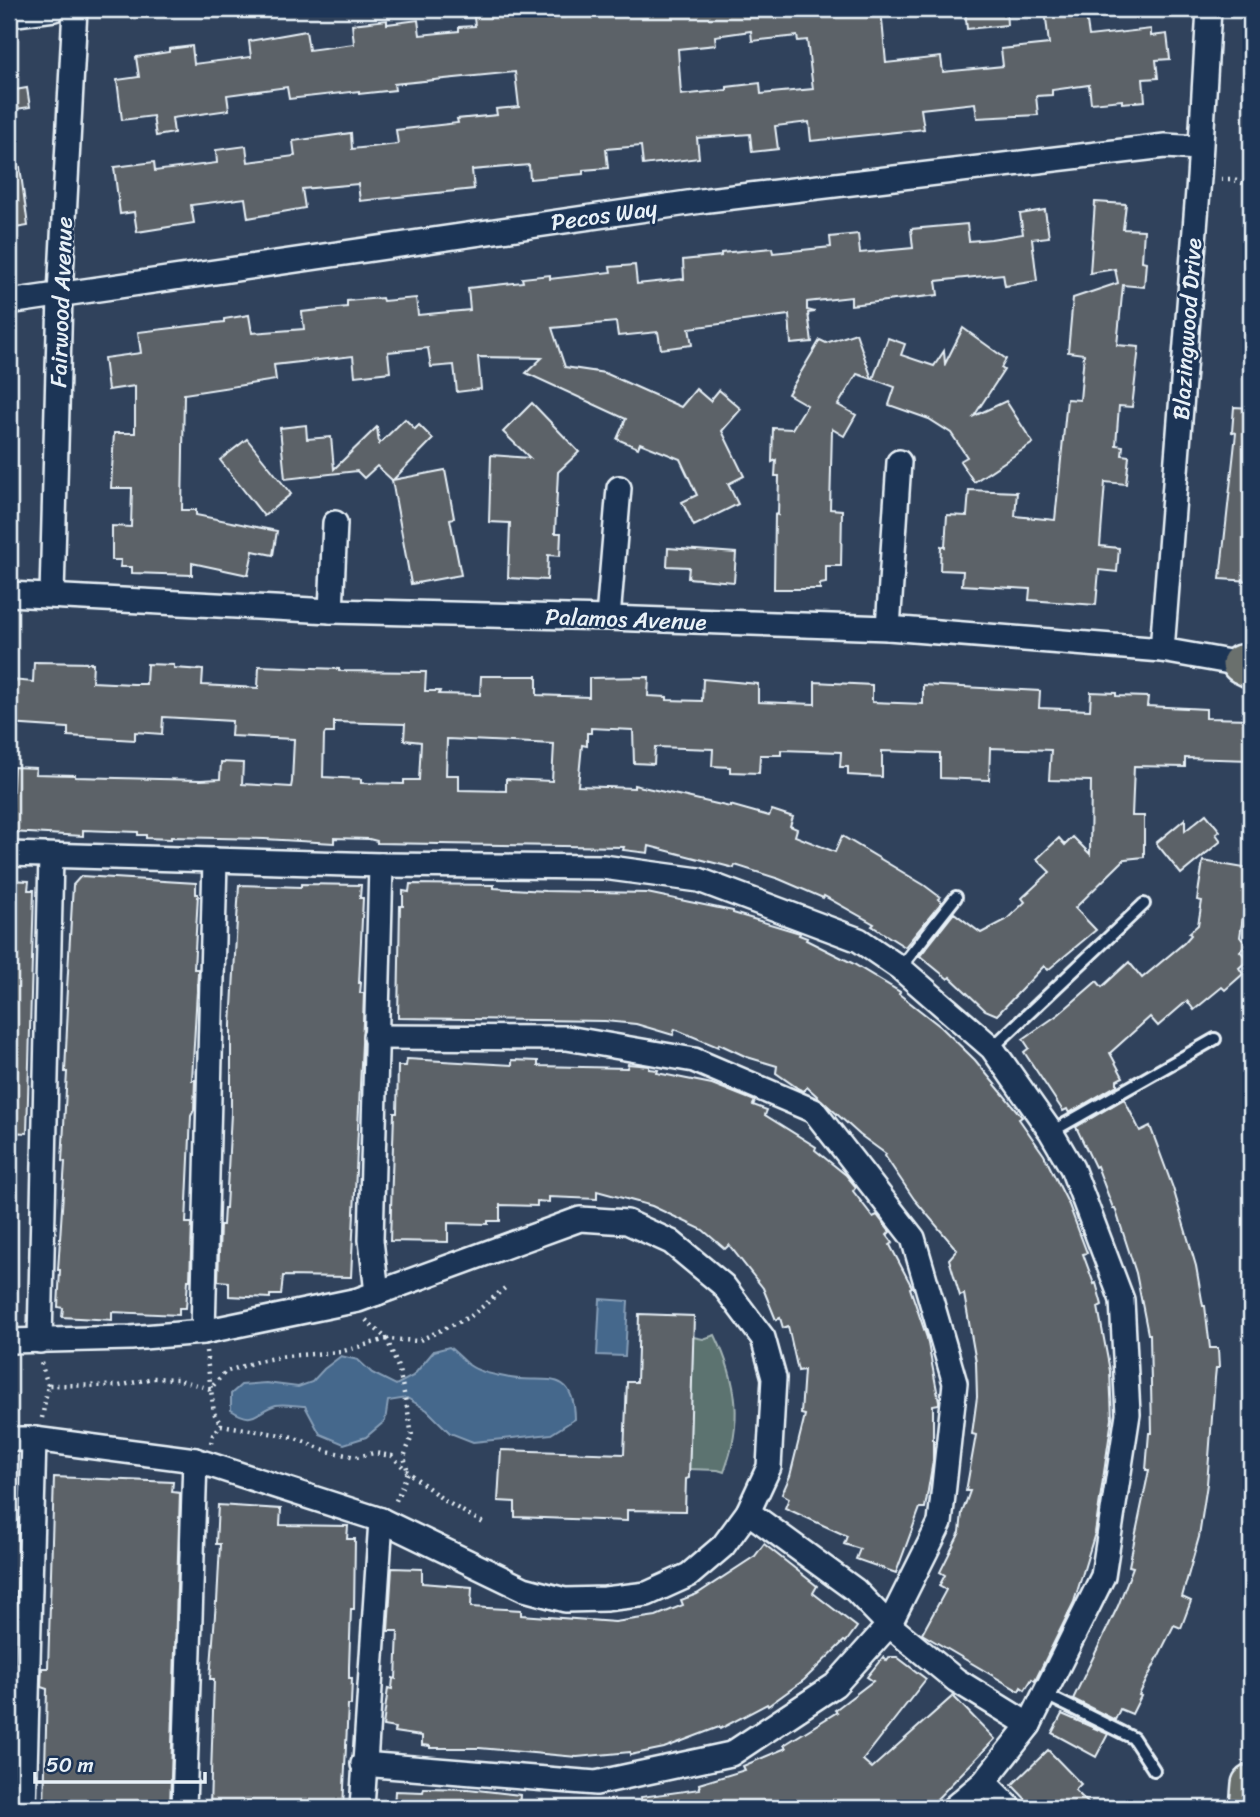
<svg xmlns="http://www.w3.org/2000/svg" width="1260" height="1817" font-family="Sriracha,sans-serif">
<style>
.green{fill:#5b7370;stroke:#a2b2b4;stroke-width:2}
.water{fill:#45678c;stroke:#869eb7;stroke-width:2}
.building{fill:#5c6267;stroke:#e8f1f8;stroke-width:2;fill-rule:evenodd}
.lines{fill:none;stroke-linecap:round;stroke-linejoin:round}
.service-casing{stroke:#e8f1f8;stroke-width:16}
.minor-casing{stroke:#e8f1f8;stroke-width:28}
.trunk-casing{stroke:#e8f1f8;stroke-width:42}
.path{stroke:#e8f1f8;stroke-width:4.5;stroke-dasharray:2 5;stroke-linecap:butt}
.service{stroke:#1d3557;stroke-width:10}
.minor{stroke:#1d3557;stroke-width:23}
.trunk{stroke:#6a706d;stroke-width:37}
.labels{text-anchor:middle;stroke-width:5;stroke-linejoin:round;paint-order:stroke}
.street-label{font-size:23px;fill:#e8f1f8;stroke:#1d3557}
</style>
<rect width="100%" height="100%" fill="#30425c"/>
<filter id="ink" filterUnits="userSpaceOnUse"><feTurbulence type="fractalNoise" baseFrequency=".0143" numOctaves="2"/><feDisplacementMap in="SourceGraphic" scale="14" xChannelSelector="R" yChannelSelector="G"/><feConvolveMatrix kernelMatrix="1 2 1 2 8 2 1 2 1" color-interpolation-filters="sRGB"/></filter>
<g filter="url(#ink)">
<!-- green -->
<path class="green" d="M715 1335C738 1383 743 1422 724 1472L718 1470 689 1469 693 1337 703 1339Z"/>
<!-- water -->
<g class="water">
<path d="M600 1299 628 1301 625 1356 597 1355Z"/>
<path d="M449 1347C456 1352 462 1359 469 1365 477 1371 494 1375 505 1377 539 1386 574 1363 575 1419L551 1434 473 1442 450 1433 427 1410 407 1398 388 1401 385 1421 366 1437 344 1444 320 1434 305 1406C296 1406 284 1403 276 1405 255 1411 255 1426 231 1410V1394L241 1385 266 1383 298 1387 312 1382 324 1369 341 1356 358 1360 372 1373 396 1385 413 1376 434 1351Z"/>
</g>
<!-- building -->
<g class="building">
<path d="M473 9H556L557 18 621 12 620 9H881L886 63 941 57 943 72 1003 66 1001 49 1049 44 1045 10 1085 9 1089 36 1151 29V36L1167 34 1170 59 1156 60 1158 78 1143 79 1145 101 1122 103V100L1091 103 1089 85 1052 90V95L1036 96 1038 115 977 118 975 103 921 109 924 129 811 141 809 122 775 126 778 149 752 152 750 134 697 138 699 158 643 165 641 146 606 149 608 168 583 170V174L530 179 529 165 472 170 474 189 360 201 358 184 302 189 305 208 248 218 245 198 191 205 194 223 137 232 134 212 120 214 114 167 154 162 155 171 217 163 216 150 246 146 248 162 295 156 293 141 351 133 352 149 398 144 396 130 458 123 457 119 497 115 496 109 519 107 515 72 394 84 395 90 359 94V91L289 99 287 87 227 95 229 110 172 118 174 133 156 136 153 116 122 120 117 80 139 77 136 57 169 52V49L192 46 194 64 251 57 249 41 306 31 309 50 354 44 352 24 387 20V24L418 20 420 35 459 31V27L475 26ZM751 31 752 41 797 36 798 41 807 40 813 89 761 94 760 83 727 87V90L681 95 678 49 716 45 715 36Z"/>
<path d="M965 9H1006L1007 25 967 29Z"/>
<path d="M27 88 30 107 9 110V91Z"/>
<path d="M9 167H20L28 226 9 229Z"/>
<path d="M1095 202 1126 204 1123 229 1144 230 1142 261 1146 262 1144 287 1123 285 1117 345 1139 347 1132 407 1119 406 1116 445 1123 446 1122 455 1129 456 1126 484 1105 482 1100 546 1119 548 1117 572 1099 570 1096 605 1029 600 1030 589 962 585 963 571 940 570 941 546 945 547 947 515 967 516 969 490 1017 492 1015 516 1055 520 1067 399 1080 400 1084 354 1068 352 1073 298 1118 283 1115 269 1090 273Z"/>
<path d="M1045 210 1049 237 1032 239 1037 281 1005 286 1003 274 936 281 938 295 851 305V297L807 302V310L815 312 808 313 812 342 791 344 789 315 689 328 692 345 661 349 658 332 618 336 616 322 552 328 565 367 605 373 681 407 696 389 710 401 719 390 741 409 722 431 744 476 728 484 738 504 694 526 682 502 697 495 680 459 640 443 638 448 617 439 626 419 526 373 542 358 478 357 481 389 457 392 454 365 431 367 428 348 388 352 390 372 355 376 353 356 274 365 276 380 184 394 182 510H196V515L277 531 273 555 253 551 248 575 192 563V575L132 573V567H120L121 560H112V526L131 527 132 488H111L114 433H135V386L108 390 104 358 141 353 138 332 224 322V319L249 315 252 333 304 329 302 312 347 307V301L382 298 383 301 416 298 418 315 470 310 468 288 523 282 522 278 550 275V279L611 272 610 267 635 265 637 284 684 279 683 260 721 256V253L772 248 773 253 831 247 830 237 858 234 860 253 913 248 911 229 967 224 969 241 991 239 1023 234 1020 214Z"/>
<path d="M963 328 1006 359 1001 368 1004 370 974 416 1006 401 1033 443 974 482 960 461 967 457 951 433 929 419 889 405 895 387 873 379 888 338 905 344 901 355 934 366 944 351 945 364Z"/>
<path d="M856 333 872 379 857 374 838 405 856 415 844 436 832 429 830 509 842 510 841 566H826V583L820 584V589H774L775 514 778 515 779 476H775L776 460 772 462 773 428 792 429 807 405 788 394 820 340 826 343Z"/>
<path d="M532 403 579 452 558 472 555 533H561L560 556 548 555 547 580 508 578 510 523 489 522 491 455 530 458 503 432Z"/>
<path d="M1234 407 1251 408V581L1220 579 1236 433 1232 432Z"/>
<path d="M405 419 415 429 419 425 433 439 393 480 445 470 454 518 450 519 461 575 411 584 392 480 377 466 364 478 357 471 285 479 280 428 306 425 307 439 331 437 334 469 377 427 379 444Z"/>
<path d="M247 439 291 494 264 516 220 460Z"/>
<path d="M668 548 736 553 734 582 688 578 689 567 667 566Z"/>
<path d="M34 662 93 663 92 682 133 684H146L147 664 174 665V668L203 670 202 685 258 688 259 666 339 669V671L426 672 425 691H440L439 694 480 695 481 676H537V695L589 697V678L649 677 648 696 667 697V700L702 701 703 679 758 684V702L815 704V682L872 685V702L923 704V685L1040 691 1039 708 1090 710 1091 692 1116 693V696L1148 697 1147 706 1206 709V718L1251 719V760L1185 758V767L1134 766 1132 816H1144V857L1125 859 1075 908 1096 930 1048 970 1044 966 997 1015 985 1010 950 977 948 979 920 956 954 913 981 933 1006 920 1025 902 1022 898 1050 872 1037 859 1059 838 1065 845 1073 837 1090 854 1091 781 1049 780 1051 750 990 748 989 780 940 778V753L882 751V777L848 775V767H840L841 752 781 750V755H760L759 773 730 772V767L712 766 713 749 655 747 654 764 634 763 633 730 591 728V733H587V746L582 745 578 786 634 788V785L730 807V805L769 816 772 810 793 817 790 826 797 829 795 836 835 852 842 836 924 885 940 897 938 899 942 902 905 947 872 926 874 924 824 896 823 898 779 879 735 865 734 868 649 846 648 853 623 850 624 847 377 843V841L369 839 334 838V843L264 839 171 837V839L146 838V835H138V832L83 830V836L11 832 14 767 36 768 35 774 75 775V777L201 780 220 779 221 762 243 763 242 784 291 787 292 782 294 739 231 736 232 721 163 717 162 734 135 732V740L68 736V728L9 724 11 680 33 682ZM334 722 405 724 404 740 421 742 419 780H404V784L361 783V779L323 777 324 735 325 733H334ZM447 739 554 744 552 781 506 779V791L459 790V775H446Z"/>
<path d="M1206 814 1220 831 1216 834 1221 841 1181 874 1156 843 1185 819V831Z"/>
<path d="M1203 861 1250 869 1240 937 1247 945 1240 951 1248 960 1239 968 1243 974 1225 990 1222 987 1194 1010 1187 1001 1158 1026 1150 1017 1110 1053 1123 1077 1117 1080V1085L1069 1113 1067 1109 1063 1111 1024 1052 1029 1048 1023 1039 1059 1014 1097 981 1102 987 1129 962 1142 978 1184 943 1191 935 1189 933 1198 925 1202 901 1197 900Z"/>
<path d="M81 876 196 883V894H198L194 969H198V973L192 1080H195L194 1110 191 1116 186 1223H192L190 1280H188L186 1308H179V1315L112 1312V1320L62 1317 63 1308 58 1307 60 1270H58L65 1162 62 1161 67 1072H65L68 1007H66L73 885Z"/>
<path d="M9 880 29 881 28 890H34L27 1133 9 1132Z"/>
<path d="M301 884 361 885 360 898H363L359 983H361L360 993H364L363 1022 351 1277 283 1276 281 1295H270V1298L229 1296V1282L218 1281 220 1225H223L224 1208H226L231 1113V1025L239 885 301 887Z"/>
<path d="M410 884 494 885V888L545 891 647 893 733 911V913L800 933 799 935 807 938 806 940 852 963 900 992 899 994 941 1027 975 1060 1022 1117 1019 1119 1044 1155 1069 1205 1087 1253 1083 1254 1094 1284 1096 1283 1102 1305 1098 1307 1110 1371 1112 1419 1095 1533 1074 1602 1035 1681 1032 1679 1025 1690 1021 1687 1019 1691 922 1634 946 1590 939 1586 945 1575 940 1572 960 1532 962 1513 970 1491H966L976 1435 972 1434 977 1397 976 1362 964 1294 960 1296 949 1259 957 1250 914 1199 885 1156 886 1154 860 1135 807 1087 804 1091 799 1089 776 1073 777 1066 747 1057 719 1044 718 1047 675 1029 673 1035 636 1024 605 1021 398 1018 400 906H403V891L409 892Z"/>
<path d="M407 1059 512 1065V1060L538 1061V1066L627 1068 628 1064 649 1066V1069L658 1070 657 1073 712 1084 755 1101 753 1105 767 1110 765 1115 816 1147 815 1150 846 1175 856 1187 853 1191 873 1217 877 1215 890 1232 887 1235 893 1243 890 1245 912 1287 910 1288 927 1338 939 1401V1404L933 1405V1461L925 1508H920L896 1573 856 1559 860 1549 844 1544 847 1536 785 1508 789 1498 782 1494 790 1476 805 1415 801 1414 804 1370 798 1371 788 1326 783 1328 780 1318 776 1320 763 1288 729 1245 725 1249 703 1230 652 1206 597 1191V1199L549 1197V1202L537 1201V1206L500 1205V1221H488V1224L448 1223V1242L390 1241 394 1113H397L398 1066H406Z"/>
<path d="M1124 1099 1140 1131 1150 1126 1173 1188 1196 1266 1203 1306H1205L1210 1348H1218L1219 1368H1216L1215 1378 1207 1484 1199 1537 1182 1597 1191 1601 1181 1628 1174 1625 1139 1695 1141 1696 1132 1714 1120 1709 1115 1720 1073 1699 1118 1606 1133 1567 1129 1566 1149 1470H1146L1149 1433H1152L1150 1334H1148L1136 1273 1115 1208H1113L1097 1166 1095 1167 1076 1127Z"/>
<path d="M639 1314 694 1316 689 1478 686 1479 685 1511 627 1510V1521L515 1517V1502L498 1501 501 1450 624 1454 627 1382H637Z"/>
<path d="M54 1477 173 1482 172 1492 180 1493 170 1808H44L47 1689 41 1687 42 1668H48Z"/>
<path d="M218 1505 281 1509 280 1525 348 1526 347 1539H355L354 1609H351L349 1667V1678H352L351 1705H348L343 1808H210L214 1679H210L216 1602H217L220 1544H216Z"/>
<path d="M764 1544 817 1586 813 1593 857 1627 846 1642 844 1641 804 1680 768 1706 767 1704 720 1729 719 1727 664 1748 630 1755V1752L577 1757 479 1748H430V1746L422 1745V1736L394 1732 395 1728 383 1726 388 1688 392 1689 393 1678 396 1679 398 1631H388L392 1568 422 1569V1583L472 1587 471 1607 521 1610V1615L615 1622 656 1616 683 1605 681 1600 697 1594 755 1556Z"/>
<path d="M883 1657 887 1661 890 1657H897L926 1679 863 1760 872 1768 953 1696 995 1739 934 1802 924 1808H641V1797L700 1789 699 1784 745 1770 743 1766 786 1748 784 1745 837 1712 835 1710 873 1681 867 1677Z"/>
<path d="M1062 1714 1108 1734 1096 1757 1052 1733Z"/>
<path d="M1048 1750 1081 1784 1075 1790 1093 1808H1034L1012 1785Z"/>
<path d="M424 1788 468 1789 520 1795 519 1808H394L395 1791 423 1792Z"/>
</g>
<g class="lines">
<!-- service casing -->
<g class="service-casing">
<g id="service">
<path d="M900 968 956 897"/>
<path d="M992 1048 1144 904"/>
<path d="M1051 1132 1215 1039"/>
<path d="M1044 1694 1133 1738 1154 1770"/>
</g>
</g>
<!-- minor casing -->
<g class="minor-casing">
<g id="minor">
<path d="M9 15 54 9"/>
<path d="M9 302 708 200 1165 146 1200 148"/>
<path d="M9 594 331 611 608 618 888 628 1162 650 1241 664"/>
<path d="M52 595 60 295 75 9"/>
<path d="M331 611 335 523"/>
<path d="M608 618 619 488"/>
<path d="M888 628 899 462"/>
<path d="M1162 650 1199 178 1209 9"/>
<path d="M9 854 381 865 603 867 699 880 859 940 900 968 992 1048 1051 1132 1072 1168 1122 1300 1128 1414 1103 1576 1029 1725 984 1782 953 1808"/>
<path d="M377 1293 371 1240 381 865"/>
<path d="M203 1332 215 860"/>
<path d="M9 1341 131 1338 203 1332 358 1300 580 1219 627 1222 671 1242 723 1285 763 1338 774 1378 769 1467 748 1512 723 1546 689 1575 647 1594 605 1599 565 1600 524 1589 381 1520 195 1460 34 1439H9"/>
<path d="M40 1341 51 856"/>
<path d="M748 1512 855 1590 889 1625 956 1680 1029 1725"/>
<path d="M363 1764 596 1783 731 1754 835 1685 889 1625 940 1523 955 1383 913 1238 814 1111 694 1060 567 1038 375 1037"/>
<path d="M984 1782 1010 1808"/>
<path d="M24 1808 34 1439"/>
<path d="M184 1808 195 1460"/>
<path d="M362 1808 381 1520"/>
</g>
</g>
<!-- trunk casing -->
<g class="trunk-casing">
<g id="trunk">
<path d="M1241 664 1251 669"/>
<path d="M1249 1808 1251 1784"/>
</g>
</g>
<!-- path -->
<g class="path">
<path d="M1221 179H1231L1251 186"/>
<path d="M366 1320 387 1339 399 1370 408 1412 412 1436 404 1457 408 1472 395 1503"/>
<path d="M206 1351 214 1413 221 1425"/>
<path d="M41 1363 48 1385"/>
<path d="M42 1418 48 1385 119 1386 153 1378 177 1379 210 1389 225 1372 258 1361 286 1356 340 1352 387 1339 418 1341 471 1316 505 1288"/>
<path d="M211 1443 213 1435 221 1425 293 1437 327 1451 356 1457 374 1453 392 1456 408 1472 445 1501 485 1524"/>
</g>
<!-- service -->
<use href="#service" class="service"/>
<!-- minor -->
<use href="#minor" class="minor"/>
<!-- trunk -->
<use href="#trunk" class="trunk"/>
</g>
</g>
<g class="labels">
<!-- street labels -->
<g class="street-label">
<text transform="translate(604 215) rotate(-8)" y="8">Pecos Way</text>
<text transform="translate(61 302) rotate(-88)" y="8">Fairwood Avenue</text>
<text transform="translate(1187 329) rotate(-86)" y="8">Blazingwood Drive</text>
<text transform="translate(626 619) rotate(2)" y="8">Palamos Avenue</text>
</g>
</g>
<!-- margin -->
<rect width="1260" height="1817" fill="none" stroke="#1d3557" stroke-width="35"/>
<rect x="18" y="18" width="1225" height="1782" fill="none" stroke="#e8f1f8" stroke-width="2.5" filter="url(#ink)"/>
<!-- scale -->
<path d="M35 1772v10h170v-10" fill="none" stroke="#e8f1f8" stroke-width="3.5"/>
<text x="46" y="1772" font-size="21" fill="#e8f1f8" stroke="#1d3557" stroke-width="5" paint-order="stroke">50 m</text>
</svg>
